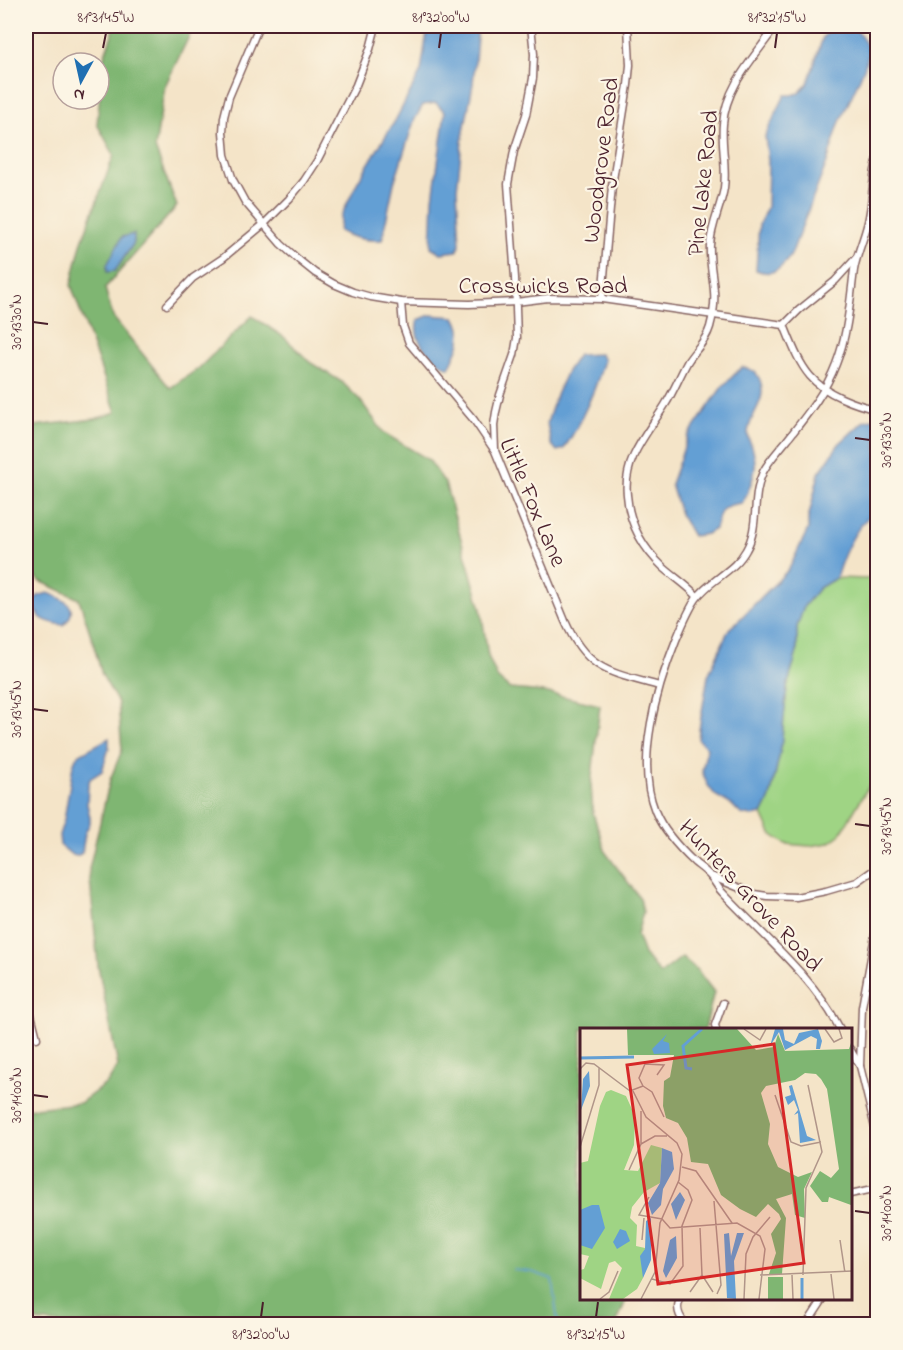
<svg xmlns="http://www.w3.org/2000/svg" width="903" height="1350" font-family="'Indie Flower',sans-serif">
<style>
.green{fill:#9fd484;stroke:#747a58;stroke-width:1.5}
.forest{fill:#7fb672;stroke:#646a4e;stroke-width:1.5}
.water{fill:#639fd4;stroke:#565f80;stroke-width:1.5}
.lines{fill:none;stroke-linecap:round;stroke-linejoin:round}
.stream{stroke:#639fd4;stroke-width:1.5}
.minor-casing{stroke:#866462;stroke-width:9}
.minor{stroke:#fff;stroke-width:6}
.ticks{fill:none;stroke:#4a1f2b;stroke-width:2}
.labels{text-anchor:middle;stroke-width:4.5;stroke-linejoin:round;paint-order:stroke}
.street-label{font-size:24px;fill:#4a1f2b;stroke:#fcf5e5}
.inset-river{fill:none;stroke:#639fd4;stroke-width:3}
.inset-road{fill:none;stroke:#b09589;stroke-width:1.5}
.view{fill:#d62828;fill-opacity:0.15;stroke:#d62828;stroke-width:3}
.inset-edge{fill:none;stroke:#4a1f2b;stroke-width:3}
.neatline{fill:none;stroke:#4a1f2b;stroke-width:2}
.ticks-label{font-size:15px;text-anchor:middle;fill:#4a1f2b}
</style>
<rect width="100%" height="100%" fill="#fcf5e5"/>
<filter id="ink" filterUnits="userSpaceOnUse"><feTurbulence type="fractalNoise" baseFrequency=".0167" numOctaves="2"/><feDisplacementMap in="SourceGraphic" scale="12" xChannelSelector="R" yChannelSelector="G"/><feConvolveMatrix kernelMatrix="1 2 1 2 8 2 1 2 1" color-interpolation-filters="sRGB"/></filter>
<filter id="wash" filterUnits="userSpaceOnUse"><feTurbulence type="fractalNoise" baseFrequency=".008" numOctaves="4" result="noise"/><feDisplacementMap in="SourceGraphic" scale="24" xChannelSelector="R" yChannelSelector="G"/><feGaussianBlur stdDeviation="1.35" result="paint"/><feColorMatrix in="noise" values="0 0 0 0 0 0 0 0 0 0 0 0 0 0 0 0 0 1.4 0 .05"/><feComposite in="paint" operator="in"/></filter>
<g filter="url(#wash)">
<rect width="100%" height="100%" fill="#f4e4c8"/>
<!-- green -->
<path class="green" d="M877 577V772L840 835 829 843 809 846 786 844 771 834 762 814 770 798 781 748 787 687 797 652V627L804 606 819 588 836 578 866 579Z"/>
<!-- forest -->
<path class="forest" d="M115 26H194L165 86 155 148 177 206 105 288 113 317 170 388 199 368 252 316 284 337 311 363 342 382 360 400 384 433 429 460 445 483 481 609 488 656 498 679 510 689 544 692 600 705 591 785 593 813 606 853 640 898 643 912 637 935 644 954 660 974 682 957 697 970 714 992 705 1029H582V1298H627L616 1324H62L26 1320V1109L80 1103 108 1082 118 1066 98 966 89 869 110 780 122 750 118 703 102 675 92 639 79 599 40 581 26 570V427L95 419 116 412 71 285 81 244 114 155 97 124 103 60Z"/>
<!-- water -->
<g class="water">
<path d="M428 26H478L473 84 462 142 457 189 460 244 457 251 441 253 431 247 433 199 445 112 436 103 423 105 414 121 394 183 382 240C366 241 352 238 339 231L341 216 358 181 395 121 421 71Z"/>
<path d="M835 26H850L858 32 865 42 869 52 864 69 839 124 827 162 791 255C781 269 773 277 756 270L759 225 767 207 768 161 765 136 785 95H792L799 93 808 83 823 37Z"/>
<path d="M134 234V243L115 271 107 272V265L122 237Z"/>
<path d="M430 315 455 317C467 336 458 349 449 368 432 360 411 341 418 320Z"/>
<path d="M600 354 604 360C598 382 589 403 579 423 575 432 569 440 564 449L557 451 551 444 547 423 556 395 567 371 578 355Z"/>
<path d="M742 367C750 368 757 372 760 380 768 402 750 412 748 433 747 439 752 444 753 450 754 455 756 463 755 468 754 477 747 496 742 503 721 505 720 510 715 529L707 534 693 536 680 514 671 484 688 436 722 387Z"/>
<path d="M872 419 877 420V510C856 524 843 555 836 578L819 588 804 606 797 627V652L787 687 781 748 770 798 762 814 752 816 741 814 732 805 715 795 707 784 702 771 707 748 698 739 700 723 708 676 729 629 739 620 789 569 808 529V519L819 473 839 444 864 421Z"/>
<path d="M48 593C65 599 82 608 63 625 48 622 36 620 33 603L38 596Z"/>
<path d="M109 738V748L102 771 90 779 88 786 87 804 90 817V823L85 833 82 853 77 856 72 855 60 845 59 835 64 820 73 765 76 758 80 754Z"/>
</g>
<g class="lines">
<!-- stream -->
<path class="stream" d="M514 1270 532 1272 552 1279 558 1324"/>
</g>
</g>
<g filter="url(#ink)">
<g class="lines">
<!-- minor casing -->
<g class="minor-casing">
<g id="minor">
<path d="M259 26 229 97 224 117 223 132 225 155 233 180 245 202 281 244 300 261 315 273 334 284 353 292 371 297 401 302 469 304 516 302 548 298 602 299 784 325C791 342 798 362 810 376 825 394 856 405 878 410"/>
<path d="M602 299 612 186 628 85 630 65 628 26"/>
<path d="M401 302 403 326 409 343 474 420 495 451 565 621C587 671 610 672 659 686"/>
<path d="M167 305 193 278 223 258 264 224 289 199 304 181 317 161 356 85 370 49 376 26"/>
<path d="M784 325 799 310 835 281 856 258"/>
<path d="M495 450 494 425 496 412 500 395 514 355 517 338 515 278 508 184 514 151 526 115 533 78 534 54 531 26"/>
<path d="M697 596C687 585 674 577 663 567 643 548 629 523 627 495 623 459 647 434 665 405 674 391 680 375 688 361 696 349 706 341 710 327 713 316 715 302 714 291 713 276 709 261 710 245 711 225 721 207 724 188 727 167 721 145 723 124 726 85 755 57 776 26"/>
<path d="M711 876 754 894 767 896 796 897 826 891 857 882 878 867"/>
<path d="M26 995 37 1038"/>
<path d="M716 1029 715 1025 723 1003"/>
<path d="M840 1029C812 975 763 936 722 892 717 887 715 881 710 876 706 871 700 867 695 863 679 848 663 831 655 811 635 761 657 688 676 640 682 626 688 611 696 599 709 580 735 571 746 550 760 526 751 497 763 472 769 460 779 450 787 440 806 416 825 393 836 364 848 334 850 301 854 270 857 252 866 235 869 217 873 197 872 177 878 157"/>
<path d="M850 1049 860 1066 878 1140"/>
<path d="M860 1066 862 1007 878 919"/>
<path d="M850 1194 878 1188"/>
<path d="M681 1298C675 1307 679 1317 686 1324"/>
<path d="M807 1324 824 1298"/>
</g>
</g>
<!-- minor -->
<use href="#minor" class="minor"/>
</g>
</g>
<!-- ticks -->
<path class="ticks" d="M103 48 106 33M439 48 441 33M775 48 777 33M33 322 48 324M855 438 870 440M33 709 48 711M855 824 870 826M33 1095 48 1097M855 1211 870 1213M261 1317 263 1302M596 1317 598 1302"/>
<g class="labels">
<!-- street labels -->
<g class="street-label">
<text transform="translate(600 160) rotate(-83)" y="8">Woodgrove Road</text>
<text transform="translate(702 183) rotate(-84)" y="8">Pine Lake Road</text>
<text x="543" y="293">Crosswicks Road</text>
<text transform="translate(534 502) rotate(67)" y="8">Little Fox Lane</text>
<text transform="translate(751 895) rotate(47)" y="8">Hunters Grove Road</text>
</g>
</g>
<!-- overview -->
<g transform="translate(580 1028)">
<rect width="272" height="272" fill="#f4e4c8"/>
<path d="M31 62 46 68 55 88 54 117 44 142 58 143 71 117 82 120 80 155 64 164 52 179 50 190 57 197 56 218 65 220 63 250 57 261 43 271H29L42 240 35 233 29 235 21 261 0 250V242L4 241 9 228 0 226V135L8 133 20 78 26 64Z" fill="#9fd484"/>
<path d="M47 1H157L176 22 194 19 198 6 205 23 269 21 271 15V177L249 169 248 174H242L230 158 240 143 251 150 259 141 247 61 241 51 236 46 225 45 215 52 186 58 181 65 190 96 188 116 198 139 218 149 232 144 224 161 225 190 215 187 212 166 196 171 206 190 202 246H189L196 225 191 206 201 191 199 186 188 176 176 189 160 181 141 167 128 136 111 134 107 110 98 95 86 90 83 78 84 53 90 49 94 27H48ZM188 249H203V271H188Z" fill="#7fb672"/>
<path d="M195 1H203L205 12 214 16 219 5 238 1 242 13 240 21H236L237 11 231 8 205 22 199 4 190 18ZM87 6 83 13 89 15 90 25 74 26 72 21ZM9 43 10 58 1 82 3 51ZM212 57 227 108 236 112 220 115 218 85 214 87 218 82 214 72 208 77 205 69 211 67 209 58ZM82 120 92 124 94 141 83 161 81 177 72 187 68 175 80 155ZM100 164 105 172 96 192 91 176ZM12 177H19L25 200 12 221 0 217V182ZM71 190V232L63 250 60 228 65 221 66 193ZM40 201 46 203 50 213 37 221 33 214ZM149 205 151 228 157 205H164L154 233 156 271 147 270 144 206ZM96 208 97 230 86 250 83 243 90 212Z" fill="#639fd4"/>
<path class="inset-river" d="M0 30 54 29M112 41 106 40 103 18 122 1M222 250V271"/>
<path class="inset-road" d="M164 1 180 12 186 1M245 1 254 14 262 10 259 1M0 41 6 35 14 36 50 63 63 58 59 50 65 36 84 37 77 47M63 58 72 64 84 89M53 63 66 89 97 115 102 126 99 152 80 195 75 244 61 271M195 67 211 114 221 118 241 114M61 116 75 108H87M0 119 19 57V40M102 139 116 143 152 195M49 142 61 116V83M69 169 59 187 82 191 90 200 157 195 180 208 185 221 179 271M134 173 141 257 137 266M120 200 122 247 133 264M62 212 64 190M260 212 265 245M251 246 254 271M180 247 272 243M212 247 213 271M223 247 226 160 242 124 228 57M72 251 90 256 103 238 102 198 112 172 108 162 98 154M110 264 122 247M20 271 29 264 38 243M164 271 166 226 173 209 190 189"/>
<path class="view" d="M194 16 224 235 78 256 47 37Z"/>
<rect width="272" height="272" class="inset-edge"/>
</g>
<!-- margin -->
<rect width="903" height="1350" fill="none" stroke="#fcf5e5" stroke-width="66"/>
<!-- north arrow -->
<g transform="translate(81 81) rotate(188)"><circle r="28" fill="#fcf5e5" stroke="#b59f9b" stroke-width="1.5"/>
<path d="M0-4.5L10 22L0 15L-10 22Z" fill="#1f6fb2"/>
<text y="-9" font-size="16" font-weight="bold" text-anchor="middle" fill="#4a1f2b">N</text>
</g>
<rect x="33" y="33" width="837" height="1284" class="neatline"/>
<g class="ticks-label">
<text x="106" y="22">81°31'45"W</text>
<text x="441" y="22">81°32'00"W</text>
<text x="777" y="22">81°32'15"W</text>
<text transform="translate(16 322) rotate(-90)" y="5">30°13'30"N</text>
<text transform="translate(886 440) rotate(-90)" y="5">30°13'30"N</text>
<text transform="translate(16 709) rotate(-90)" y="5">30°13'45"N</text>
<text transform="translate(886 826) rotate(-90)" y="5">30°13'45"N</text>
<text transform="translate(16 1095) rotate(-90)" y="5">30°14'00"N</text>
<text transform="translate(886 1213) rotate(-90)" y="5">30°14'00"N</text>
<text x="261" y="1339">81°32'00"W</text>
<text x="596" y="1339">81°32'15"W</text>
</g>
</svg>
